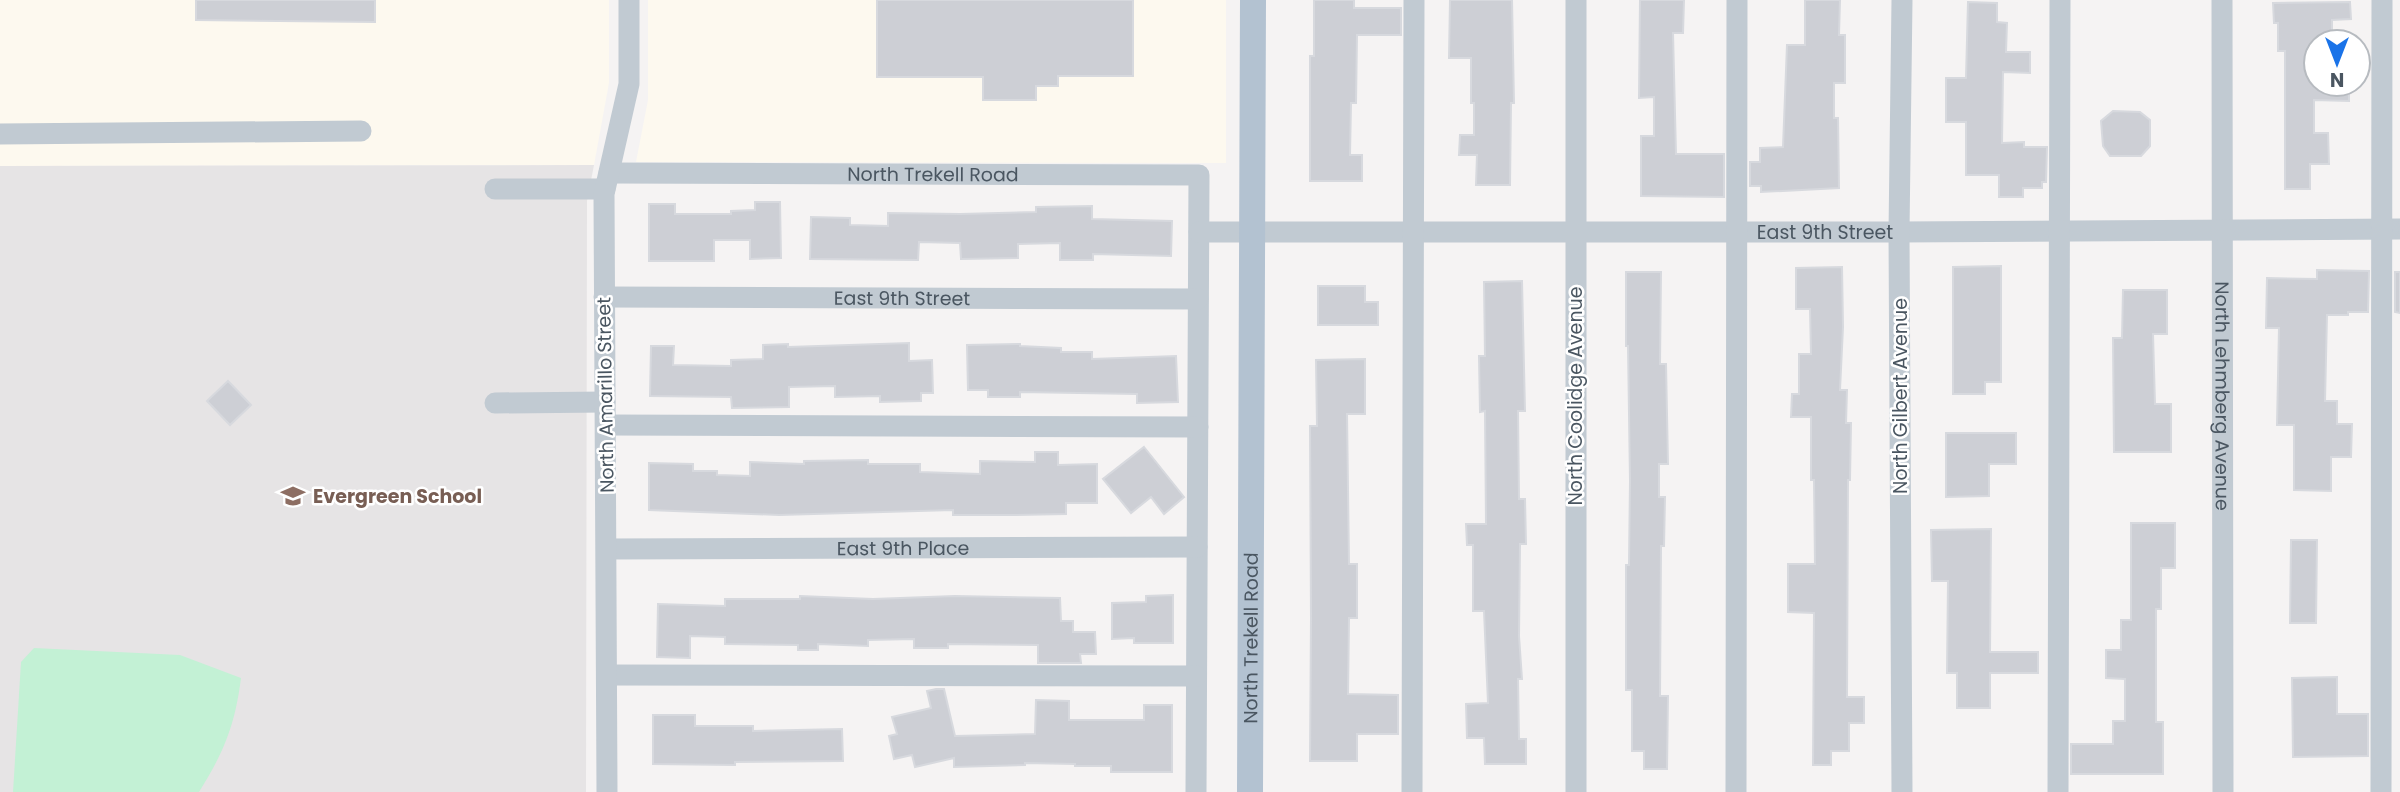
<svg xmlns="http://www.w3.org/2000/svg" width="2400" height="792" font-family="Poppins,sans-serif">
<style>
.commercial{fill:#fdf9ef}
.education{fill:#e6e4e5}
.green{fill:#c3f1d5}
.building{fill:#cdcfd5;stroke:#d7d9de;stroke-width:2}
.lines{fill:none;stroke-linecap:round;stroke-linejoin:round}
.minor{stroke:#c1cad2;stroke-width:21}
.major{stroke:#b3c2d1;stroke-width:26}
.labels{text-anchor:middle;stroke-width:5;stroke-linejoin:round;paint-order:stroke}
.street-label{font-size:19px;fill:#4a5661;stroke:#fff}
.education-label{font-size:19px;font-weight:bold;fill:#785e54;stroke:#fff;text-anchor:start}
</style>
<rect width="100%" height="100%" fill="#f5f3f3"/>
<!-- commercial -->
<g class="commercial">
<path d="M0 0H609V83L594 165 0 166Z"/>
<path d="M648 0H1226V163L636 162 648 100Z"/>
</g>
<!-- education -->
<path class="education" d="M594 165 587 201 586 792H0V166Z"/>
<!-- green -->
<path class="green" d="M34 648 180 655 241 678C235 725 224 752 199 792H13L21 662Z"/>
<!-- building -->
<g class="building">
<path d="M196 0H375V22L196 20Z"/>
<path d="M877 0H1133V76H1058V86H1036V100H983V77H877Z"/>
<path d="M1314 0H1354V8H1401V35H1357L1356 103H1351L1350 155H1362V181H1310V56H1314Z"/>
<path d="M1450 0H1512L1514 103H1511L1510 185H1476L1477 155H1459L1460 135H1474V103H1471V58H1449Z"/>
<path d="M1640 0H1684L1683 33H1673L1676 154H1724V197L1641 196V136H1654V97L1639 98Z"/>
<path d="M1805 0H1840L1839 35H1845V83H1834V118H1838L1839 188 1761 192V186H1750V162H1760V148L1783 147 1787 45H1805Z"/>
<path d="M1968 2 1997 3V22L2007 23 2006 52H2030V73L2003 72 2002 143 2024 142V147H2047L2046 182H2042V188H2023V197H1999V175H1966V122H1946V78H1966Z"/>
<path d="M2350 2 2351 19 2332 20V42H2316V84H2349V101L2314 100V133H2328L2329 164H2310V189H2285V51H2278V23H2274L2273 3Z"/>
<path d="M2113 111 2140 112 2150 120V146L2141 156H2110L2103 146 2101 121Z"/>
<path d="M755 202H780L781 258 750 259V240H714V261H649V204H675V214H731V211L755 210Z"/>
<path d="M1092 206V219L1172 221 1171 256 1093 254V260H1060V243L1018 244V258L961 259 960 243 919 242 918 260 810 259 811 217 850 218V225L888 226V213L960 214 1036 212V207Z"/>
<path d="M2001 266V382H1985V394H1953V267Z"/>
<path d="M1842 267 1843 327 1840 390H1847L1846 423H1851L1850 480H1848L1847 697H1864V723H1849V751H1831V765H1813L1814 613 1788 612V564H1815L1814 480H1811V417H1791L1792 394H1799V354H1811L1810 309H1796V268Z"/>
<path d="M2317 270 2369 271 2368 312H2348V315H2327L2325 401H2337V424H2352L2351 457H2331V491L2294 490V425H2277L2279 328H2266L2267 278 2317 279Z"/>
<path d="M1626 272H1661L1660 364H1666L1668 464H1659V497H1665L1664 546H1661L1660 696H1668L1667 769H1644V751H1632V690H1626V565H1629L1630 481 1628 346H1626Z"/>
<path d="M2395 272H2400V313L2395 312Z"/>
<path d="M1522 281 1525 411H1518L1519 499H1525L1526 544H1520L1519 636 1522 679H1518L1519 739H1526V764H1485L1484 738H1467L1466 704 1488 703 1484 611H1473V545H1467L1466 524H1486L1485 411 1480 412 1479 356H1485L1484 282Z"/>
<path d="M1318 286H1365V302H1378V325H1318Z"/>
<path d="M2123 290H2167V334H2153L2155 404H2171V452H2114L2113 338H2122Z"/>
<path d="M909 343V361L932 360 933 393H921V401L880 402V396L835 397V386L789 387V407L732 408 731 397 650 396 651 346H674L673 365 731 366V360L763 359V345L788 344V347Z"/>
<path d="M1020 344V346L1061 348V352H1092V359L1176 356 1178 402 1137 403V394L1020 392V397H988V390H968L967 345Z"/>
<path d="M1365 359V414H1347L1349 564H1357V618H1349L1348 694 1398 695V734H1357V761H1310L1311 618 1310 426H1317L1316 360Z"/>
<path d="M228 381 251 405 230 425 207 401Z"/>
<path d="M1946 433H2016V464H1989V496L1946 497Z"/>
<path d="M1144 447 1184 497 1164 514 1151 497 1131 513 1103 479Z"/>
<path d="M1035 452H1058V465L1097 464V503H1066V514L1014 515H953V510L779 515 649 510V463L693 464V471H717V475L750 476V462L804 464V461L868 460V464H920V472L980 474V461L1035 462Z"/>
<path d="M2131 523H2175V568H2161V609H2156V722H2163V774H2071V744H2113V721H2125V679L2106 678V650H2121V620H2131Z"/>
<path d="M1991 529 1990 652H2038V673H1990V708H1957V673H1947L1948 581H1932L1931 530Z"/>
<path d="M2291 540H2317L2316 623H2290Z"/>
<path d="M1173 595V643H1134V638L1112 639V603L1146 602V596Z"/>
<path d="M800 596 873 599 955 596 1060 598 1061 621H1073V632H1095L1096 654H1080L1081 663H1038V645L948 644V648H914V639L868 640V646L818 644V650H798V645L725 644V637L690 636V658L657 657 658 604 725 606V599H800Z"/>
<path d="M2337 677V714H2368V756L2293 757 2292 678Z"/>
<path d="M936 689H944L955 736 1035 734 1036 700 1069 701V720H1144V705H1172V772H1111V766H1075V764L1025 763V765L954 767V758L915 767 912 755 894 759 889 736 897 734 892 717 931 708 927 691Z"/>
<path d="M653 715H695V726H753V731L842 729 843 761 735 762V765L653 764Z"/>
</g>
<g class="lines">
<!-- minor -->
<g class="minor">
<path d="M1576 0V792"/>
<path id="s1" d="M2222 0 2223 792"/>
<path d="M0 134 361 131"/>
<path id="s2" d="M609 173 1199 175 1196 792"/>
<path d="M495 189H605"/>
<path id="s3" d="M1199 232H1899L2400 229"/>
<path id="s4" d="M604 297 1198 299"/>
<path d="M495 403 605 402"/>
<path d="M606 425 1198 427"/>
<path id="s5" d="M607 549 1197 547"/>
<path d="M607 675 1196 676"/>
<path d="M607 792 604 194 629 84V0"/>
<path d="M1412 792 1414 0"/>
<path d="M1736 792 1737 0"/>
<path d="M1902 792 1899 232 1902 0"/>
<path d="M2058 792 2060 0"/>
<path d="M2381 792 2382 0"/>
</g>
<!-- major -->
<path class="major" id="s6" d="M1250 792 1253 0"/>
</g>
<!-- icons -->
<defs>
<g id="school-bare" transform="scale(1.89)"><path d="M0-5L7-2L0 1L-7-2ZM-4 1L0 2.5L4 1V4Q0 6-4 4Z" fill="#8d6e63" stroke="#fff" stroke-width="2.5" paint-order="stroke"/></g>
</defs>
<g fill-rule="evenodd">
<use href="#school-bare" x="293" y="496"/>
</g>
<g class="labels">
<!-- street labels -->
<g class="street-label">
<text dy="7" stroke="none"><textPath href="#s2" startOffset="324">North Trekell Road</textPath></text>
<text dy="7" stroke="none"><textPath href="#s3" startOffset="626">East 9th Street</textPath></text>
<text dy="7" stroke="none"><textPath href="#s4" startOffset="298">East 9th Street</textPath></text>
<text transform="translate(605 395) rotate(-91)" y="7">North Amarillo Street</text>
<text transform="translate(1575 396) rotate(-90)" y="7">North Coolidge Avenue</text>
<text transform="translate(1900 396) rotate(-90)" y="7">North Gilbert Avenue</text>
<text dy="7" stroke="none"><textPath href="#s1" startOffset="396">North Lehmberg Avenue</textPath></text>
<text dy="7" stroke="none"><textPath href="#s5" startOffset="296">East 9th Place</textPath></text>
<text dy="7" stroke="none"><textPath href="#s6" startOffset="154">North Trekell Road</textPath></text>
</g>
<!-- education labels -->
<g class="education-label">
<text x="313" y="503">Evergreen School</text>
</g>
</g>
<!-- north arrow -->
<g transform="translate(2337 63) rotate(180)"><circle r="33" fill="#ffffff" stroke="#b7bbc0" stroke-width="2"/>
<path d="M0-5L12 26L0 18L-12 26Z" fill="#1a73e8"/>
<text y="-10" font-size="19" font-weight="bold" text-anchor="middle" fill="#4a5661">N</text>
</g>
</svg>
